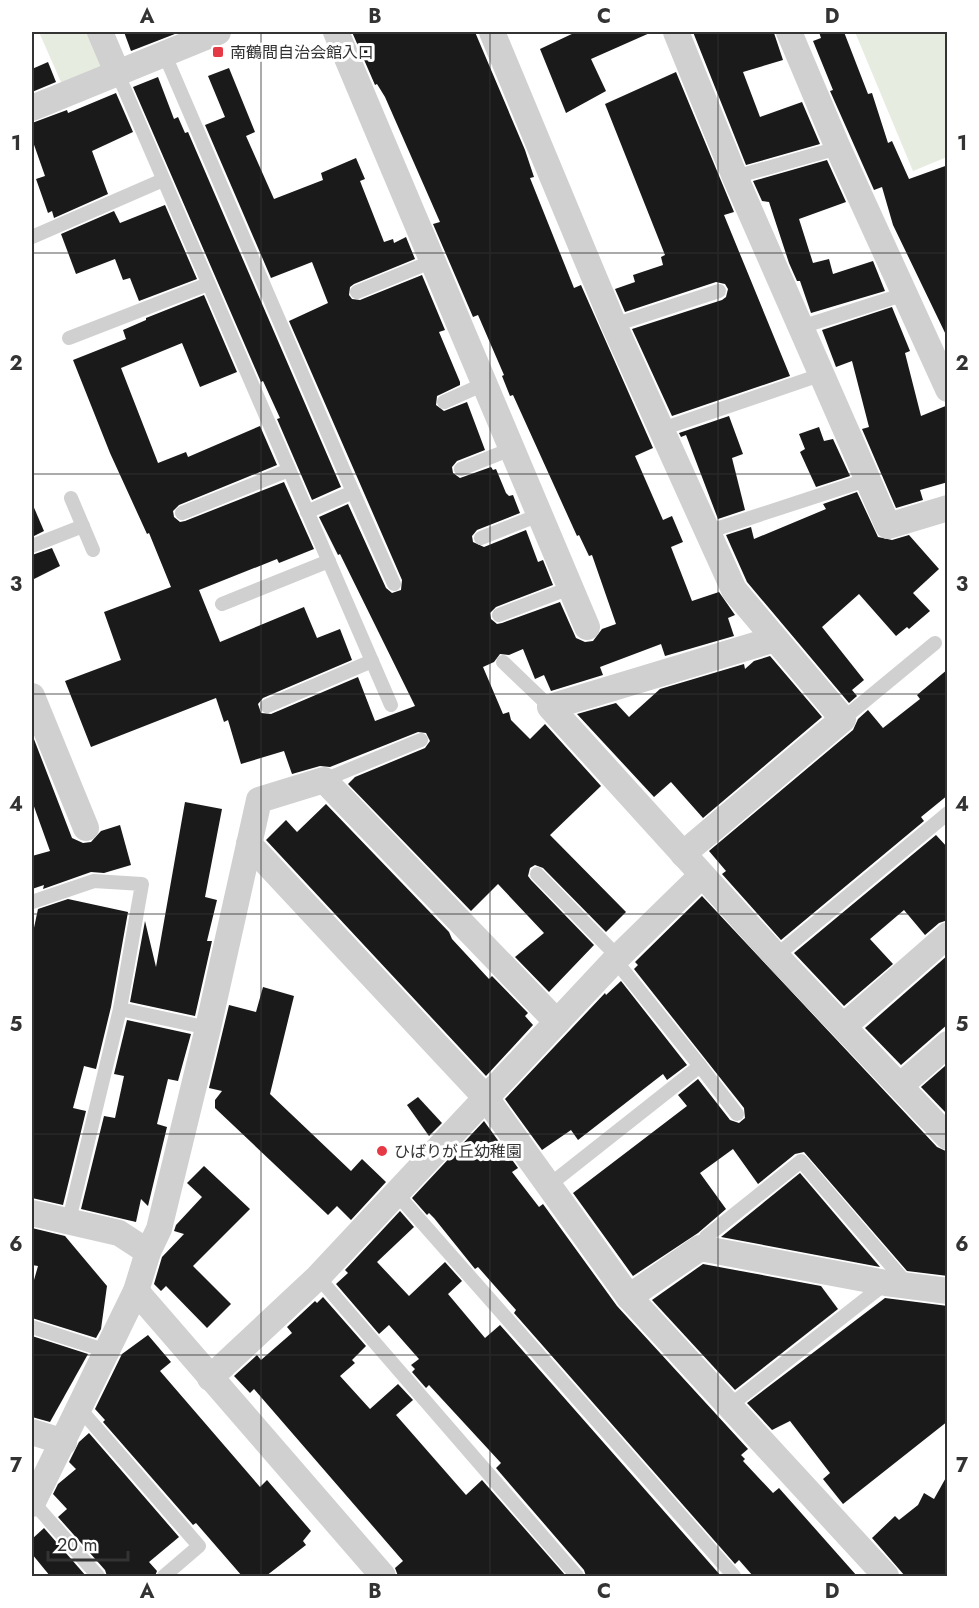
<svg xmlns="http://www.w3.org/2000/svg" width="979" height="1608" font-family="Jost,'Noto Sans JP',sans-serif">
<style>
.green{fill:#e6ecdf}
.building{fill:#1a1a1a}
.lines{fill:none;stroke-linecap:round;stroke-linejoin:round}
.lane{stroke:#d0d0d0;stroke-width:14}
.street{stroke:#d0d0d0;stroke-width:26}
.grid{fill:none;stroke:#333;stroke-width:1.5;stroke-opacity:0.55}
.poi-dot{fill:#e63946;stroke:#fff;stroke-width:2}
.labels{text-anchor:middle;stroke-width:6;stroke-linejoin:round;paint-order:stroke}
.poi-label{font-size:16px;fill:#333;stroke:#fff;text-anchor:start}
.neatline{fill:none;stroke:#333;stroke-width:2}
.grid-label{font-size:20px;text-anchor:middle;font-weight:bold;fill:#333}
</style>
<rect width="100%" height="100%" fill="#fff"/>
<!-- green -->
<g class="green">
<path d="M39 32H89L106 71 64 89Z"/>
<path d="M855 32H947V157L913 171Z"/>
</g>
<!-- building -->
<g class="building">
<path d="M124 32H180L131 51Z"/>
<path d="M352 32H475L525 150 534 177 530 178 574 288 581 285 653 448 635 456 663 520 672 516 683 542 671 547 692 601 719 592 735 615 728 618 734 636 665 656 661 644 600 667 603 675 551 691 544 675 535 679 523 649 509 655 500 654 494 662 483 667 503 714 509 712 511 720 530 739 545 724 601 786 550 835 626 912 606 932 543 868 535 865 530 868 528 876 531 880 594 945 549 992 515 957 544 933 498 884 471 911 348 784 355 777 425 748 430 741 426 733 418 732 330 767 320 766 292 774 284 751 241 764 228 720 224 722 216 698 91 747 65 681 121 660 104 612 171 587 149 533 147 534 110 453 73 360 126 339 123 330 146 320V318L204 295 237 372 200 387 182 343 121 368 158 463 186 452 188 457 260 426 277 465 179 505 173 511 174 517 180 522 185 521 284 482 314 549 279 563 277 559 199 590 220 642 304 607 317 638 340 629 352 660 263 698 258 704 261 713 271 714 358 677 375 721 415 706 340 554 338 555 319 517 348 504 386 588 392 593 401 590 402 580 289 321 328 303 312 262 271 278 205 125 225 117 208 76 229 68 255 132 246 136 274 199 323 180 321 173 356 158 365 179 360 181 384 242 393 239 394 243 406 237 415 259 354 284 350 287 349 295 352 299 360 300 422 275 445 330 439 332 460 382V385L437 396 436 405 444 411 467 402 485 450 457 461 452 467 453 473 460 478 491 467 493 470 496 469 506 493 509 496 513 495 520 513 477 530 472 536 473 542 484 547 526 530 538 562 543 560 553 585 496 607 490 613 491 619 497 624 502 623 560 602 576 638 585 642 593 641 602 629 616 624 592 555 589 556 579 535 577 536 513 395 510 396 502 376 504 375 478 315 473 317 433 224 440 222 385 97 377 84 375 85Z"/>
<path d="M576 32H652L591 59 606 91 566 113 540 49Z"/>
<path d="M693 32 774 33 783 60 743 72 760 117 802 102 820 144 746 165Z"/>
<path d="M819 32H844L868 94 872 93 888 143 892 141 909 179 948 165V339L893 225 882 187 874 190 830 91 833 90 813 41 821 38Z"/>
<path d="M48 62 56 82 32 92V69Z"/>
<path d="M676 72 734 212 724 215 790 376 672 416 632 329 722 300 726 297 728 289 725 284 716 282 625 312 615 289 635 282 633 275 663 265 661 257 665 255 605 104Z"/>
<path d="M158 77 174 119 178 117 185 133 188 132 341 487 312 500 277 419 280 418 263 381 261 382 133 87Z"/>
<path d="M116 93 133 132 92 151 108 194 54 218 52 211 48 213 36 179 45 176 32 139V123L67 110 68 113Z"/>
<path d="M827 160 846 202 799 219 813 263 829 259 833 274 873 261 885 291 811 313 800 281H797L789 263 769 202 762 201 753 181Z"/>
<path d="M165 205 197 279 139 301 130 278 123 280 115 259 76 274 61 234 114 211 120 223Z"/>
<path d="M892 307 910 351 905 353 921 416 948 405V482L920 490 923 500 896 508 862 429 869 427 852 361 836 367 822 330Z"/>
<path d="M729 416 743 454 732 458 745 510 718 519 686 435 681 437 679 433Z"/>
<path d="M819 427 824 441 833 439 850 476 816 487 800 452 805 449 799 434Z"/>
<path d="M857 492 878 537 892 540 909 535 939 569 913 593 930 611 909 629 907 627 896 636 859 594 822 627 864 680 852 690 857 696 849 703 747 582 726 535 751 527 754 539 826 509 823 504Z"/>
<path d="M32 503 44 531 32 537Z"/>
<path d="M52 548 60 566 32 580V555Z"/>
<path d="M770 656 822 717 703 818 671 782 654 797 577 714 616 703 629 717 660 689 744 664 745 669 754 661Z"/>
<path d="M948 669V795L921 817 924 821 781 940 722 874 726 871 709 851 853 730 858 719 868 710 883 728 920 699 917 695Z"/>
<path d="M32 734 72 838 83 843 91 842 101 831 120 825 131 865 104 873 91 872 43 889 44 885 32 889V856L50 851 32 801Z"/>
<path d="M185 802 222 809 205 897 217 900 207 941H212L195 1016 130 1002 145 921 156 967Z"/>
<path d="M326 804 449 932 452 939 489 979 492 976 528 1013 525 1016 533 1025 486 1076 266 840 286 820 297 832Z"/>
<path d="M936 835 948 848V920L939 923 925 935 904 910 870 939 893 964 844 1006 794 953Z"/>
<path d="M702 896 937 1147 948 1152V1276L907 1271 804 1152 795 1154 758 1184 733 1149 700 1173 726 1209 698 1233 633 1276 573 1193 687 1106 678 1095 698 1079 730 1120 739 1123 745 1118 744 1108 634 969 638 965 635 962Z"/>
<path d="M68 899 128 912 111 1007 96 1069 84 1066 73 1108 86 1111 63 1205 32 1198V937L38 909Z"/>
<path d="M948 955V1024L901 1065 865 1028Z"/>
<path d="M621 981 687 1065 667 1080 663 1074 578 1140 571 1130 542 1150 505 1099 605 993 606 995Z"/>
<path d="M263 987 294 996 270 1094 351 1171 362 1159 386 1182 351 1220 337 1206 328 1215 215 1108V1100L222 1091 209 1088 229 1005 256 1012Z"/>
<path d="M127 1020 191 1034 178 1081 168 1079 157 1124 167 1127 148 1206 141 1199 136 1222 81 1209 104 1116 115 1118 124 1076 114 1074Z"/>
<path d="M945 1066 948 1069V1115L921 1087Z"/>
<path d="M418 1097 442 1123 429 1136 407 1105Z"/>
<path d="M484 1121 518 1168 512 1172 539 1207 543 1204 617 1306 748 1449 741 1455 745 1459 743 1461 773 1493 779 1488 857 1576H753L739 1560 735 1564 514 1313 516 1310 478 1267 475 1269 434 1218 429 1213 427 1215 412 1198Z"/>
<path d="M204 1166 250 1209 193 1266 231 1304 207 1328 166 1286 161 1291 154 1284 162 1257 184 1234 174 1231 176 1225 202 1197 187 1183Z"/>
<path d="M800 1173 880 1267 721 1237Z"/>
<path d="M400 1211 414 1227 377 1262 409 1296 445 1262 462 1281 448 1294 485 1338 500 1325 721 1576H586L584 1570 496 1468 501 1463 429 1385 426 1388 412 1372 415 1369 411 1365 419 1359 389 1325 379 1334 336 1284 348 1273 345 1270Z"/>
<path d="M32 1228 65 1236 107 1286 101 1329 96 1338 32 1318V1287L38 1266 32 1265Z"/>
<path d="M703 1264 821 1286 838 1309 735 1390 652 1300Z"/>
<path d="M323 1297 366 1346 352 1360 355 1363 340 1376 370 1409 398 1384 413 1400 396 1415 466 1495 482 1480 566 1576H398L395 1568 403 1561 254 1389 250 1393 234 1376 257 1355 261 1360 292 1333 287 1327 315 1301 317 1303Z"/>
<path d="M885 1298 948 1306V1421L843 1504 823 1479 830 1473 790 1421 772 1430 747 1403Z"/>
<path d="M148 1335 171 1362 160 1371 260 1487 267 1480 311 1531 303 1541 306 1545 266 1576H242L196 1523 193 1525 103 1422 105 1420 95 1409 122 1354Z"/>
<path d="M32 1336 88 1354 50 1422 32 1417Z"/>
<path d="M89 1433 179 1537 149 1562 157 1571 155 1576H107L105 1570 58 1517 67 1509 53 1494 58 1484 76 1469 69 1462 79 1442Z"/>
<path d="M948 1474V1576H905L872 1538 895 1516 899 1520 918 1505 924 1493 934 1499Z"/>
<path d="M44 1528 86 1576H50L32 1554V1539Z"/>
</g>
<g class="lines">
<!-- lane -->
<g class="lane">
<path d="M164 53 353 492 307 512"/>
<path d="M117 72 391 705"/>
<path d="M735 177 838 148"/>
<path d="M32 237 163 180"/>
<path d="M357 292 433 261"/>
<path d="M614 325 719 291"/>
<path d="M801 327 905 294"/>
<path d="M69 338 208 284"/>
<path d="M444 402 484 384"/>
<path d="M662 429 823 374"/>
<path d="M461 469 511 449"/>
<path d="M353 492 394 584"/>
<path d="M71 498 93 550"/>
<path d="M182 513 289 470"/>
<path d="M707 532 869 479"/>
<path d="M481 538 539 515"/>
<path d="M32 546 83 526"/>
<path d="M222 604 329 561"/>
<path d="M499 615 570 588"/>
<path d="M503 662 550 707"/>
<path d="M267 706 372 661"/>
<path d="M843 719 935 643"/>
<path d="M324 780 421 740"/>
<path d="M537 874 618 957"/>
<path d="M32 902 94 881 142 884 120 1009 69 1220"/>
<path d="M776 956 948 813"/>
<path d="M120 1009 208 1028"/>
<path d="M700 1066 737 1114"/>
<path d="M548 1186 700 1066 615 960"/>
<path d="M396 1193 734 1576"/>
<path d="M700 1248 706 1237 801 1161 907 1284"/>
<path d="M318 1277 577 1576"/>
<path d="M32 1327 107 1351"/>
<path d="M728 1407 886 1283"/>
<path d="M80 1409 199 1546 164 1576"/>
<path d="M33 1502 98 1576"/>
</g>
<!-- street -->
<g class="street">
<path d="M100 32 117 72"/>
<path d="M336 32 587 627"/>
<path d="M492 32 614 325 734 590 843 719 683 854"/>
<path d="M676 32 735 177 888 526 948 508"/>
<path d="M789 32 838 148 948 389"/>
<path d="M32 108 218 32"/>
<path d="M775 639 550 707 776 956 948 1137"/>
<path d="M32 696 86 828"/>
<path d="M249 844 486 1098 629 1297 886 1576"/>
<path d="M844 1026 948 935"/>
<path d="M901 1085 948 1044"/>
<path d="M32 1213 119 1233 148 1252"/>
<path d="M136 1291 383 1576"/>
<path d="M629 1297 700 1248 886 1283 948 1291"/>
<path d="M210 1378 318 1277 615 960 702 875"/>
<path d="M32 1432 64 1442"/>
<path d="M32 1504 136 1291 148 1252 159 1229 208 1028 259 800 324 780 557 1022"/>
</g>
</g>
<!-- grid -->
<path class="grid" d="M261 32V1576M490 32V1576M718 32V1576M32 253H948M32 474H948M32 694H948M32 914H948M32 1134H948M32 1355H948"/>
<!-- markers -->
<g class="poi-dot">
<rect x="212" y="46" width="12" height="12" rx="3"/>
<circle cx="382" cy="1151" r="6"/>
</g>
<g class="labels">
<!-- poi labels -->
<g class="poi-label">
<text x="230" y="58">南鶴間自治会館入口</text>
<text x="394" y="1157">ひばりが丘幼稚園</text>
</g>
</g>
<!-- border -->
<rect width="979" height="1608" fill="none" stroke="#ffffff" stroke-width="66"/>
<!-- scale -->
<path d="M48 1551v9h80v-9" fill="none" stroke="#333333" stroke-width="3"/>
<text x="57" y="1551" font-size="18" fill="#333333" stroke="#ffffff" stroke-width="4.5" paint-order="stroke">20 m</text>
<rect x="33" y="33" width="913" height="1542" class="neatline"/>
<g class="grid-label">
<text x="147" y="23">A</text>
<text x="375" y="23">B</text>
<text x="604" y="23">C</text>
<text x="832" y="23">D</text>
<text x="16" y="150">1</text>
<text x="962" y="150">1</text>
<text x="16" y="370">2</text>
<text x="962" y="370">2</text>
<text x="16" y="591">3</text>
<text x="962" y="591">3</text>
<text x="16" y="811">4</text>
<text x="962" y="811">4</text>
<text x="16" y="1031">5</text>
<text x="962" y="1031">5</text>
<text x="16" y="1251">6</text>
<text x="962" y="1251">6</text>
<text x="16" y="1472">7</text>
<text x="962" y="1472">7</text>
<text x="147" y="1598">A</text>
<text x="375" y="1598">B</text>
<text x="604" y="1598">C</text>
<text x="832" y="1598">D</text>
</g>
</svg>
